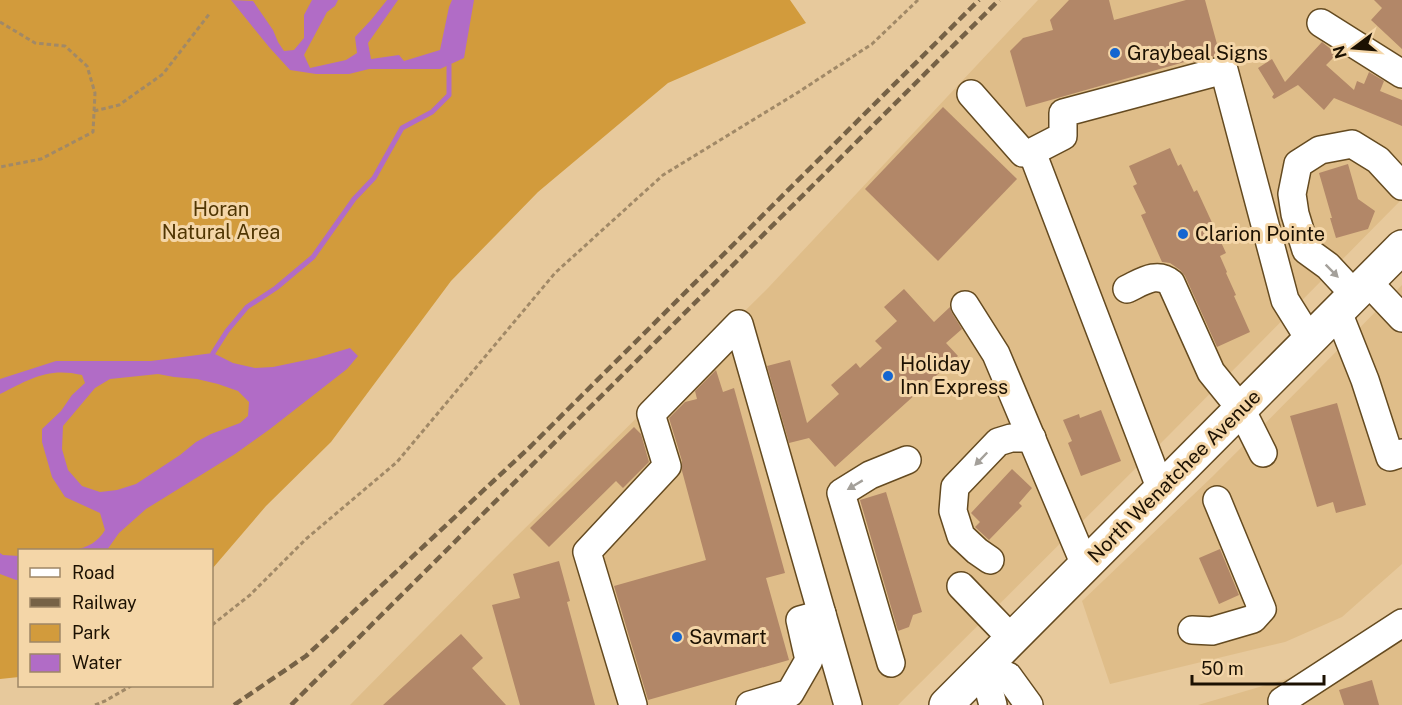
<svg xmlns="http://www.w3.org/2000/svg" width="1402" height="705" font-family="'Public Sans',sans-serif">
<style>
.built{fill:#dfbd89}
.green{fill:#d29b3c}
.water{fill:#b16cc6;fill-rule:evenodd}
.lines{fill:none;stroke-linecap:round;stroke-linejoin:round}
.stream{stroke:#b16cc6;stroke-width:5}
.building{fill:#b28768}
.minor-casing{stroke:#644a20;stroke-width:30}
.major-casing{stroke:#644a20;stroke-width:36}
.path{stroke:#a18967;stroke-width:3;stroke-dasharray:4.5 3;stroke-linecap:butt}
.minor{stroke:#fff;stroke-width:27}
.major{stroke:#fff;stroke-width:33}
.rail{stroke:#766246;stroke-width:4.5;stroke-dasharray:9 4.5;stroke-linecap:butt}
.oneway{fill:#a4a09a}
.poi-dot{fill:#1566d0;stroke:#f4d6a8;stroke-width:2}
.labels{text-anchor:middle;stroke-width:6;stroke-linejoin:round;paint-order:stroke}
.poi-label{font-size:20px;fill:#1c1102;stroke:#f4d6a8;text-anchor:start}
.park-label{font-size:20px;fill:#503603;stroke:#f4d6a8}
.street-label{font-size:20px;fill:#1c1102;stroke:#f4d6a8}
</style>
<rect width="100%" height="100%" fill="#e7c99c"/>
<!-- built -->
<g class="built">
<path d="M1038 0H1402V199L1168 436 898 705H350L497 556 768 288Z"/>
<path d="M1402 285V564L1342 617 1285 642 1110 684 1082 601 1213 476Z"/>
<path d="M1402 610V705H1198L1290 678 1367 636Z"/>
</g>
<!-- green -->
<path class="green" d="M0 0H790L806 23 668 83 538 192 451 281 331 442 266 506 212 569V550H20L19 677 0 679Z"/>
<!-- water -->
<g class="water">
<path d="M231 0 253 1 273 30 278 42 284 51 294 50 304 38V15L312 0H338L335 6 327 12 304 55 310 68 346 60 357 53 355 37 371 20 387 0H398L368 43 371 59 399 55 404 61 440 50 449 7 452 0H474L464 58 440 69H369L349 74H316L290 70 269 47Z"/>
<path d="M350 348 358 356 347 369 270 429 235 454 146 509 119 533 107 550H75C88 547 98 542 105 530L100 513 65 497 52 477 42 442V429L61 411 72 395 85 383 82 375C48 367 30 379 0 394V379L56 361H151L213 353 233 363 255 368 273 367 316 358ZM158 374 174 377 197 379 218 384 238 391 249 402 248 416 240 423 211 434 196 442 180 455 136 484 117 490 100 492 82 486 68 470 62 449 63 426 95 388 110 379Z"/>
<path d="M0 553 3 555 19 556V580H16L0 574Z"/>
</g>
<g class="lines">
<!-- stream -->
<path class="stream" d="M213 353 227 331 247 307 276 288 313 257 354 199 374 178 402 128 432 112 449 95V65"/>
</g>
<!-- building -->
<g class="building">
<path d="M1069 0H1109L1114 20 1186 0H1205L1220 55 1188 63V61L1026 107 1010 51 1023 38 1053 30 1050 20Z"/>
<path d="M1374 0H1402V49L1371 20 1382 8Z"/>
<path d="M1322 42 1337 54 1326 65 1354 90 1357 81 1364 84 1369 72 1384 81 1380 91 1402 100V126L1334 98 1324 110 1298 85 1274 99 1272 97 1274 94 1258 68 1272 59 1285 82Z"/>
<path d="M943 107 1017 179 938 261 865 189Z"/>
<path d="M1170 148 1178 166 1181 164 1194 192 1197 190 1226 253 1220 256 1227 272 1226 273 1236 295 1234 296 1250 332 1217 347 1185 276 1180 270 1170 263 1162 262 1141 215 1146 213 1133 186 1137 184 1129 166Z"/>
<path d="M1348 164 1358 199 1375 211 1368 229 1336 238 1330 218H1332L1319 173Z"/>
<path d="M904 289 934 322 950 307 952 313 962 329 946 343 958 356 835 467 809 438 789 443 767 366 790 360 807 423 839 394 831 385 856 363 860 368 882 348 875 341 897 321 884 307Z"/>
<path d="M716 370 723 392 734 388 785 573 766 578 789 660 648 700 614 586 706 560 682 471V461L669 418 685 402 697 399 695 391Z"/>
<path d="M1337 403 1366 505 1336 513 1333 502 1317 507 1290 416Z"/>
<path d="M1101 410 1121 461 1081 476 1068 443 1072 441 1063 420 1079 414 1080 418Z"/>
<path d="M634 427 641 434 649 462 623 488 616 481 549 547 530 528Z"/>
<path d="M1012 469 1032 488 1019 503 1022 506 989 540 975 527 980 522 971 513Z"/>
<path d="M886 492 922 612 913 615 909 627 898 631 860 500Z"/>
<path d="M1220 549 1239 595 1219 604 1199 558Z"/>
<path d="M559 561 570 601 567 602 595 705H520L492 605 520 598 513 574Z"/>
<path d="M461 634 483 658 472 668 506 705H383Z"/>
<path d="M1372 680 1379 705H1344L1339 690Z"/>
</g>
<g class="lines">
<!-- minor casing -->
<g class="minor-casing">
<g id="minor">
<path d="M1321 23 1402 74"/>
<path d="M971 94 1023 153 1032 152 1063 136V113L1224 70 1285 300 1310 340"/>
<path d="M1032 152 1161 490"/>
<path d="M1368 282 1402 318"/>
<path d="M1127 289C1142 282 1157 271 1171 283L1211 372 1241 409 1263 453"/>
<path d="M1355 295 1328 266 1306 250 1295 214 1292 194 1298 164 1320 150 1352 144 1378 160 1402 186"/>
<path d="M965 305 996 354 1085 565"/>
<path d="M1338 312 1365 380 1390 457 1402 453"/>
<path d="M990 560 977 551 961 536 953 511 955 487 998 442 1011 438H1032"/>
<path d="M961 586 1012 639"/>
<path d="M1192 630 1212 631 1253 619 1262 609 1217 500"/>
<path d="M891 663 841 493 870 475 907 460"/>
<path d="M983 668 1008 676 1029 705"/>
<path d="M983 668 993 705"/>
<path d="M1282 701 1402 623"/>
<path d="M633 705 587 552 667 466 651 414 739 324 848 705"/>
<path d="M750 705 790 693 809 660 800 620 822 614"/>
</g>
</g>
<!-- major casing -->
<g class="major-casing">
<path id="major" d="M946 705 1402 247"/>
</g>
<!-- path -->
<g class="path">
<path d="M0 22 35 43 65 46 87 66 95 93 93 132 41 159 0 167"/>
<path d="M94 111 119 105 163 74 210 13"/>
<path d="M212 625 250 595 306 539 397 462 555 273 663 175 797 93 872 44 918 0"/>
<path d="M95 705 105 701 131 686"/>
</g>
<!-- minor -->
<use href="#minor" class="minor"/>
<!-- major -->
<use href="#major" class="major"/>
<!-- rail -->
<g class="rail">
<path d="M234 705 306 656 531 446 979 0"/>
<path d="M291 705 999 0"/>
</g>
</g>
<!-- one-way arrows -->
<defs><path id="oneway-solid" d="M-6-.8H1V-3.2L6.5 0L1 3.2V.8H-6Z" transform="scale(1.5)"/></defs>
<g class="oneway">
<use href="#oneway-solid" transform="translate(1332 271) rotate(45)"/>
<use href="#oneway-solid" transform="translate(981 459) rotate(134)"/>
<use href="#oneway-solid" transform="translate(855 485) rotate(149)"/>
</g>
<!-- markers -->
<g class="poi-dot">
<circle cx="1115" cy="53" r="6"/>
<circle cx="1183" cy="234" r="6"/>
<circle cx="888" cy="376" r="6"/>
<circle cx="677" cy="637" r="6"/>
</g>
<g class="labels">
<!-- poi labels -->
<g class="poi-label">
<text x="1127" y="60">Graybeal Signs</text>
<text x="1195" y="241">Clarion Pointe</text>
<text x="900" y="371">Holiday<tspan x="900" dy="23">Inn Express</tspan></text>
<text x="689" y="644">Savmart</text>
</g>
<!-- park labels -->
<g class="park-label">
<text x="221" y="216">Horan<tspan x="221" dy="23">Natural Area</tspan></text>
</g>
<!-- street labels -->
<g class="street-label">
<text transform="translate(1174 476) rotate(-45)" y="7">North Wenatchee Avenue</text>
</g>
</g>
<!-- legend -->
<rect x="18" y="549" width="195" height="138" fill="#f4d6a8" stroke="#9e8766" stroke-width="1.5"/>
<rect x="30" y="568" width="30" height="9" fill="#ffffff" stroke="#9e8766" stroke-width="1.5"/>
<text x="72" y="579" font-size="18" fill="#1c1102">Road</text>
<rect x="30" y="598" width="30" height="9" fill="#766246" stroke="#9e8766" stroke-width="1.5"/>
<text x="72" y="609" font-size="18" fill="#1c1102">Railway</text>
<rect x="30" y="624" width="30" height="18" fill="#d29b3c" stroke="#9e8766" stroke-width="1.5"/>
<text x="72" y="639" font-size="18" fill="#1c1102">Park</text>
<rect x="30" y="654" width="30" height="18" fill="#b16cc6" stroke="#9e8766" stroke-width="1.5"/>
<text x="72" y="669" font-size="18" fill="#1c1102">Water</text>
<!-- north arrow -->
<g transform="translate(1354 48) rotate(254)" stroke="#f4d6a8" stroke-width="4.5" paint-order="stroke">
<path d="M0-4.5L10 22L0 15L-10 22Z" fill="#1c1102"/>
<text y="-9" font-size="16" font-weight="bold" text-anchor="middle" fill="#1c1102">N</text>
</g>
<!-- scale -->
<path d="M1192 675v9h132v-9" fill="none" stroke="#1c1102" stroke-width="3"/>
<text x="1201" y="675" font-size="18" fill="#1c1102" stroke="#f4d6a8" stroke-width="4.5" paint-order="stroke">50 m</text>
</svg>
